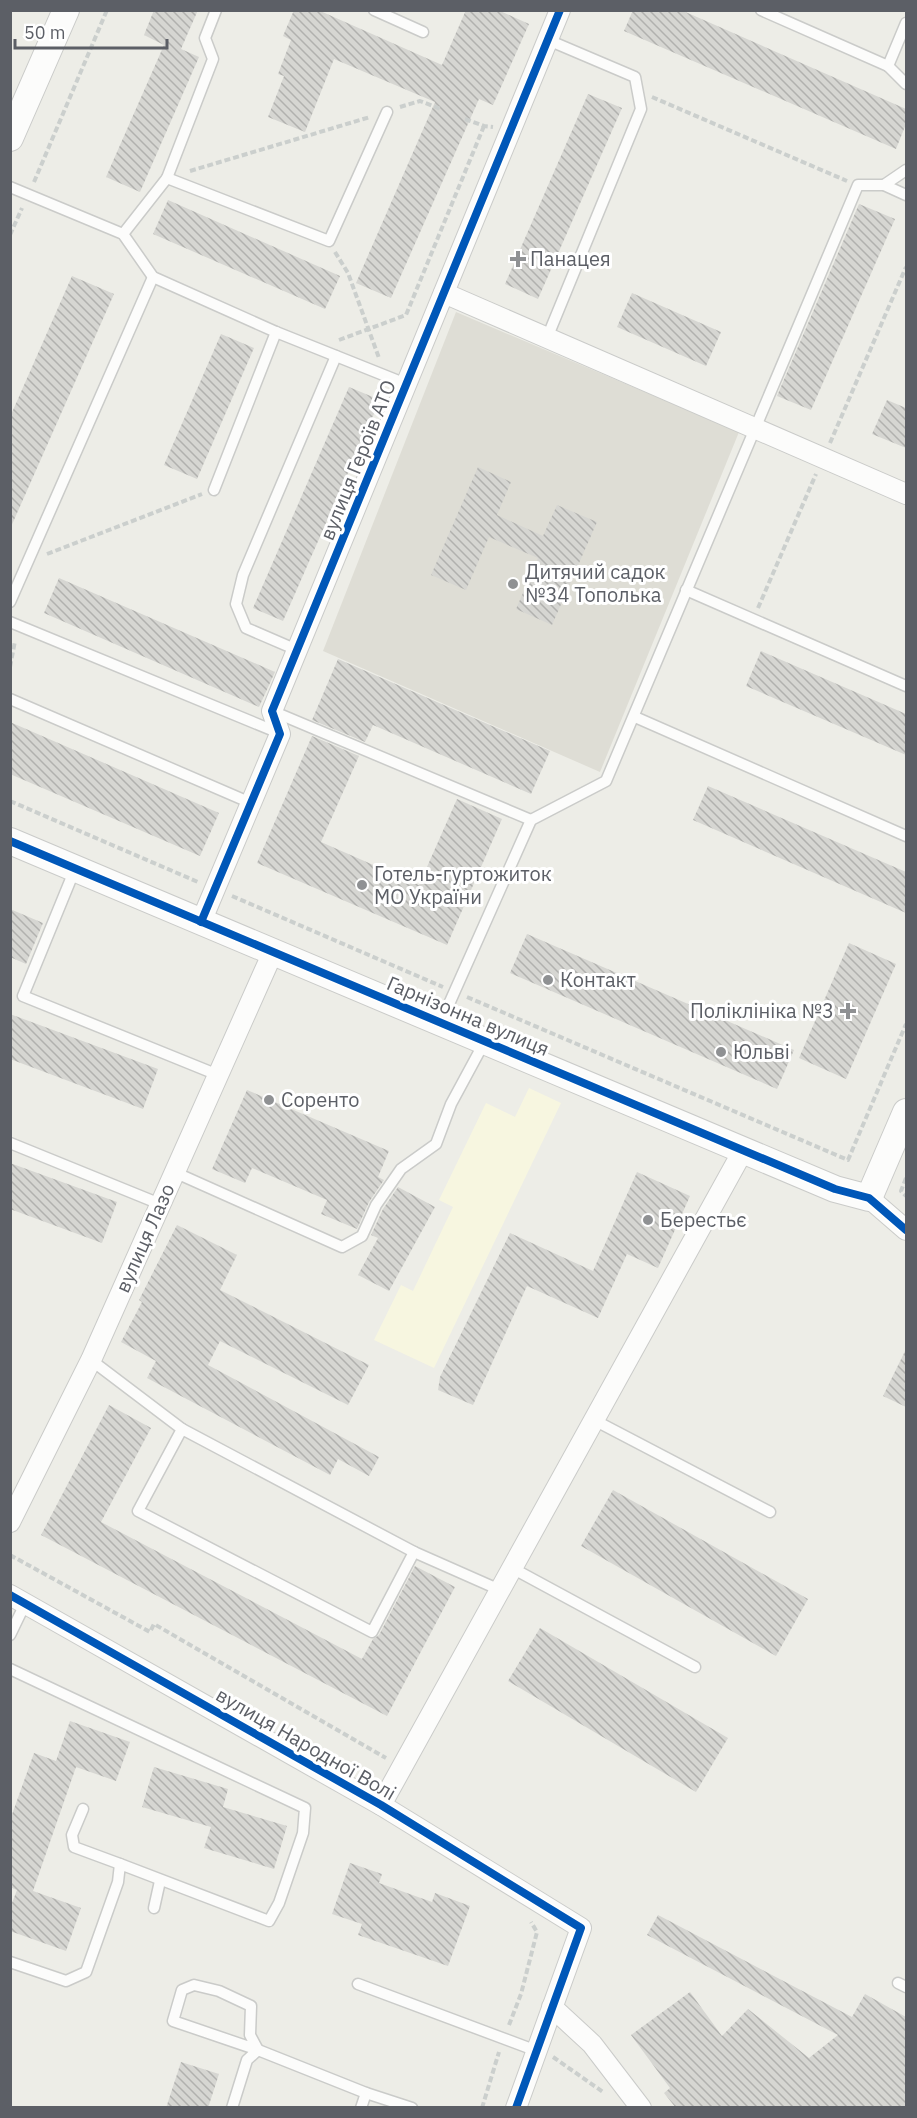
<svg xmlns="http://www.w3.org/2000/svg" width="917" height="2118" font-family="'IBM Plex Sans',sans-serif">
<style>
.commercial{fill:#f7f6e0}
.education{fill:#deddd5}
.building{fill:url(#building-back-hatch)}
.lines{fill:none;stroke-linecap:round;stroke-linejoin:round}
.service-casing{stroke:#cacbc9;stroke-width:13}
.minor-casing{stroke:#cacbc9;stroke-width:22}
.tertiary-casing{stroke:#cacbc9;stroke-width:28}
.path{stroke:#cbcfcd;stroke-width:4;stroke-dasharray:6 3;stroke-linecap:butt}
.service{stroke:#fcfcfb;stroke-width:10}
.minor{stroke:#fcfcfb;stroke-width:20}
.tertiary{stroke:#fcfcfb;stroke-width:26}
.cycleway-casing{stroke:#fff;stroke-width:11}
.cycleway{stroke:#0057b8;stroke-width:8}
.poi-dot{fill:#8f9193;stroke:#fff;stroke-width:2}
.labels{text-anchor:middle;stroke-width:6;stroke-linejoin:round;paint-order:stroke}
.poi-label{font-size:20px;fill:#5c5f66;stroke:#fff;text-anchor:start}
.street-label{font-size:20px;fill:#5c5f66;stroke:#fff}
</style>
<defs>
<pattern id="building-back-hatch" width="6" height="6" patternUnits="userSpaceOnUse" patternTransform="scale(1.5)"><rect width="6" height="6" fill="#d6d6d2"/><path d="M-1 5l2 2M0 0l6 6M5-1l2 2" fill="none" stroke="#b1b1ae"/></pattern>
</defs>
<rect width="100%" height="100%" fill="#edede7"/>
<!-- commercial -->
<path class="commercial" d="M529 1088 561 1103 434 1368 374 1340 401 1285 413 1291 453 1207 439 1200 486 1103 515 1117Z"/>
<!-- education -->
<path class="education" d="M456 312 739 432 600 772 323 651Z"/>
<!-- building -->
<g class="building">
<path d="M154 10H198L181 49 199 57 140 192 106 177 164 45 144 35Z"/>
<path d="M294 10H318L442 65 466 10H498L529 24 493 105 479 99 391 298 356 283 435 102 334 59 305 132 268 117 284 76 278 74 291 40 283 36Z"/>
<path d="M633 10H681L906 109V124L896 149 624 31Z"/>
<path d="M588 94 622 108 538 299 505 284Z"/>
<path d="M168 200 340 276 325 309 153 234Z"/>
<path d="M859 204 895 219 811 410 777 396Z"/>
<path d="M72 276 114 294 10 529V417Z"/>
<path d="M632 293 721 332 706 366 617 327Z"/>
<path d="M221 334 254 348 197 479 164 465Z"/>
<path d="M349 387 380 400 283 621 253 608Z"/>
<path d="M887 400 906 408V448L872 434Z"/>
<path d="M478 467 511 482 497 515 543 536 557 505 597 522 552 625 516 609 538 558 489 537 466 590 431 575Z"/>
<path d="M59 578 275 672 259 707 44 613Z"/>
<path d="M761 651 906 714V755L746 686Z"/>
<path d="M338 659 550 751 531 794 373 725 365 742 312 720Z"/>
<path d="M10 722 219 813 200 856 10 774Z"/>
<path d="M312 736 359 756 321 842 419 885 457 799 502 819 447 945 257 863Z"/>
<path d="M708 786 906 872V913L693 820Z"/>
<path d="M10 909 43 923 26 964 10 957Z"/>
<path d="M527 934 794 1050 777 1089 510 973Z"/>
<path d="M849 943 896 964 846 1079 799 1058Z"/>
<path d="M10 1014 158 1069 143 1109 10 1059Z"/>
<path d="M247 1090 389 1151 378 1177 384 1180 369 1202 357 1229 321 1214 327 1200 252 1168 245 1183 212 1169Z"/>
<path d="M10 1163 117 1202 102 1243 10 1209Z"/>
<path d="M637 1172 690 1196 658 1268 627 1254 598 1318 527 1286 473 1405 438 1390 440 1377 510 1233 593 1271Z"/>
<path d="M398 1187 435 1207 389 1291 358 1275 378 1238 371 1235 383 1209Z"/>
<path d="M177 1225 237 1255 220 1290 369 1365 348 1405 220 1341 208 1365 379 1457 369 1476 338 1459 330 1475 147 1378 156 1361 121 1342 142 1302 139 1300Z"/>
<path d="M906 1349V1407L883 1396Z"/>
<path d="M109 1405 151 1428 101 1522 362 1659 373 1639 379 1635 415 1566 455 1587 387 1716 41 1535Z"/>
<path d="M613 1490 808 1599 776 1656 581 1546Z"/>
<path d="M540 1628 728 1738 696 1792 508 1681Z"/>
<path d="M70 1721 130 1742 116 1781 76 1767 33 1891 81 1908 66 1951 10 1931V1908L17 1890 10 1887V1820L34 1753 56 1761Z"/>
<path d="M154 1767 228 1789 223 1807 287 1826 274 1869 204 1848 211 1827 142 1807Z"/>
<path d="M350 1863 382 1874 379 1883 432 1902 435 1893 470 1906 448 1966 358 1935 362 1924 332 1914Z"/>
<path d="M658 1915 852 2017 865 1994 906 2017V2108H676L664 2093 670 2088 631 2035 690 1992 722 2036 748 2009 809 2058 838 2035 647 1935Z"/>
<path d="M181 2062 219 2074 208 2108H166Z"/>
</g>
<g class="lines">
<!-- service casing -->
<g class="service-casing">
<g id="service">
<path d="M374 10 423 32"/>
<path d="M761 10 888 66 906 23"/>
<path d="M888 66 906 84"/>
<path d="M167 178 213 59 205 38 216 10"/>
<path d="M884 185 906 170"/>
<path d="M10 187 123 234 153 277 276 332 406 384"/>
<path d="M123 234 167 178 329 241 387 112"/>
<path d="M547 338 641 109 635 77 548 40"/>
<path d="M214 490 276 332"/>
<path d="M686 590 906 686"/>
<path d="M10 602 153 277"/>
<path d="M10 622 279 733"/>
<path d="M297 650 246 628 236 604 243 575 336 356"/>
<path d="M10 699 251 803"/>
<path d="M272 711 531 820"/>
<path d="M635 717 906 836"/>
<path d="M75 869 23 996 218 1075"/>
<path d="M441 1022 531 820 606 781 858 185H884L906 195"/>
<path d="M10 1143 160 1204"/>
<path d="M174 1172 342 1247 362 1236 376 1205 401 1169 436 1144 451 1104 485 1041"/>
<path d="M91 1360 182 1429 138 1511 372 1632 414 1552 500 1590"/>
<path d="M594 1420 770 1512"/>
<path d="M182 1429 414 1552"/>
<path d="M512 1568 695 1667"/>
<path d="M10 1635 25 1604"/>
<path d="M10 1669 305 1808 303 1833 279 1903 269 1921 120 1864 118 1882 86 1972 66 1981 10 1962"/>
<path d="M83 1809 72 1835 74 1847 120 1864"/>
<path d="M154 1908 160 1881"/>
<path d="M898 1983 906 1987"/>
<path d="M358 1984 537 2051"/>
<path d="M194 1985 219 1991 251 2006 250 2035 258 2050 173 2021 182 1990Z"/>
<path d="M232 2108 247 2060 258 2050 366 2093 412 2108"/>
<path d="M361 2108 366 2093"/>
</g>
</g>
<!-- minor casing -->
<g class="minor-casing">
<g id="minor">
<path d="M444 293 906 494"/>
<path d="M201 922 280 734 272 711 560 10"/>
<path d="M869 1198 906 1230"/>
<path d="M10 1522 91 1360 273 952"/>
<path d="M10 1595 381 1805 581 1928 516 2108"/>
<path d="M381 1805 744 1149"/>
<path d="M552 2007 592 2044 641 2108"/>
</g>
</g>
<!-- tertiary casing -->
<g class="tertiary-casing">
<g id="tertiary">
<path d="M10 138 66 10"/>
<path d="M10 841 835 1189 869 1198 906 1112"/>
</g>
</g>
<!-- path -->
<g class="path">
<path d="M652 97 847 181"/>
<path d="M400 107 420 101 441 109"/>
<path d="M465 119 484 126 493 127"/>
<path d="M190 171 370 117"/>
<path d="M34 182 107 10"/>
<path d="M10 235 22 208"/>
<path d="M335 252 348 273 379 358"/>
<path d="M339 340 406 315 484 126"/>
<path d="M830 443 906 267"/>
<path d="M47 554 202 494"/>
<path d="M758 608 816 474"/>
<path d="M10 667 15 641"/>
<path d="M10 801 198 882"/>
<path d="M232 896 443 987"/>
<path d="M467 997 848 1160 906 1024"/>
<path d="M906 1178 901 1191 906 1196"/>
<path d="M10 1555 150 1632 154 1624 386 1758"/>
<path d="M509 2025 521 1994 537 1932 531 1922"/>
<path d="M553 2057 603 2092"/>
<path d="M482 2108 499 2052"/>
</g>
<!-- service -->
<use href="#service" class="service"/>
<!-- minor -->
<use href="#minor" class="minor"/>
<!-- tertiary -->
<use href="#tertiary" class="tertiary"/>
<!-- cycleway casing -->
<g class="cycleway-casing">
<g id="cycleway">
<path d="M10 841 835 1189 869 1198 906 1230"/>
<path d="M201 922 280 734 272 711 560 10"/>
<path d="M10 1595 381 1805 581 1928 516 2108"/>
</g>
</g>
<!-- cycleway -->
<use href="#cycleway" class="cycleway"/>
</g>
<!-- markers -->
<g class="poi-dot">
<path d="M515 250h6v6h6v6h-6v6h-6v-6h-6v-6h6z"/>
<circle cx="513" cy="584" r="6"/>
<circle cx="362" cy="885" r="6"/>
<circle cx="548" cy="980" r="6"/>
<path d="M845 1002h6v6h6v6h-6v6h-6v-6h-6v-6h6z"/>
<circle cx="721" cy="1052" r="6"/>
<circle cx="269" cy="1100" r="6"/>
<circle cx="648" cy="1220" r="6"/>
</g>
<g class="labels">
<!-- poi labels -->
<g class="poi-label">
<text x="530" y="266">Панацея</text>
<text x="525" y="579">Дитячий садок<tspan x="525" dy="23">№34 Тополька</tspan></text>
<text x="374" y="881">Готель-гуртожиток<tspan x="374" dy="23">МО України</tspan></text>
<text x="560" y="987">Контакт</text>
<text x="834" y="1018" text-anchor="end">Поліклініка №3</text>
<text x="733" y="1059">Юльві</text>
<text x="281" y="1107">Соренто</text>
<text x="660" y="1227">Берестьє</text>
</g>
<!-- street labels -->
<g class="street-label">
<text transform="translate(358 460) rotate(-68)" y="7">вулиця Героїв АТО</text>
<text transform="translate(468 1016) rotate(23)" y="7">Гарнізонна вулиця</text>
<text transform="translate(145 1238) rotate(-66)" y="7">вулиця Лазо</text>
<text transform="translate(306 1744) rotate(30)" y="7">вулиця Народної Волі</text>
</g>
</g>
<!-- border -->
<rect width="917" height="2118" fill="none" stroke="#5c5f66" stroke-width="24"/>
<!-- scale -->
<path d="M15 39v9h152v-9" fill="none" stroke="#5c5f66" stroke-width="3"/>
<text x="24" y="39" font-size="18" fill="#5c5f66" stroke="#ffffff" stroke-width="4.5" paint-order="stroke">50 m</text>
</svg>
